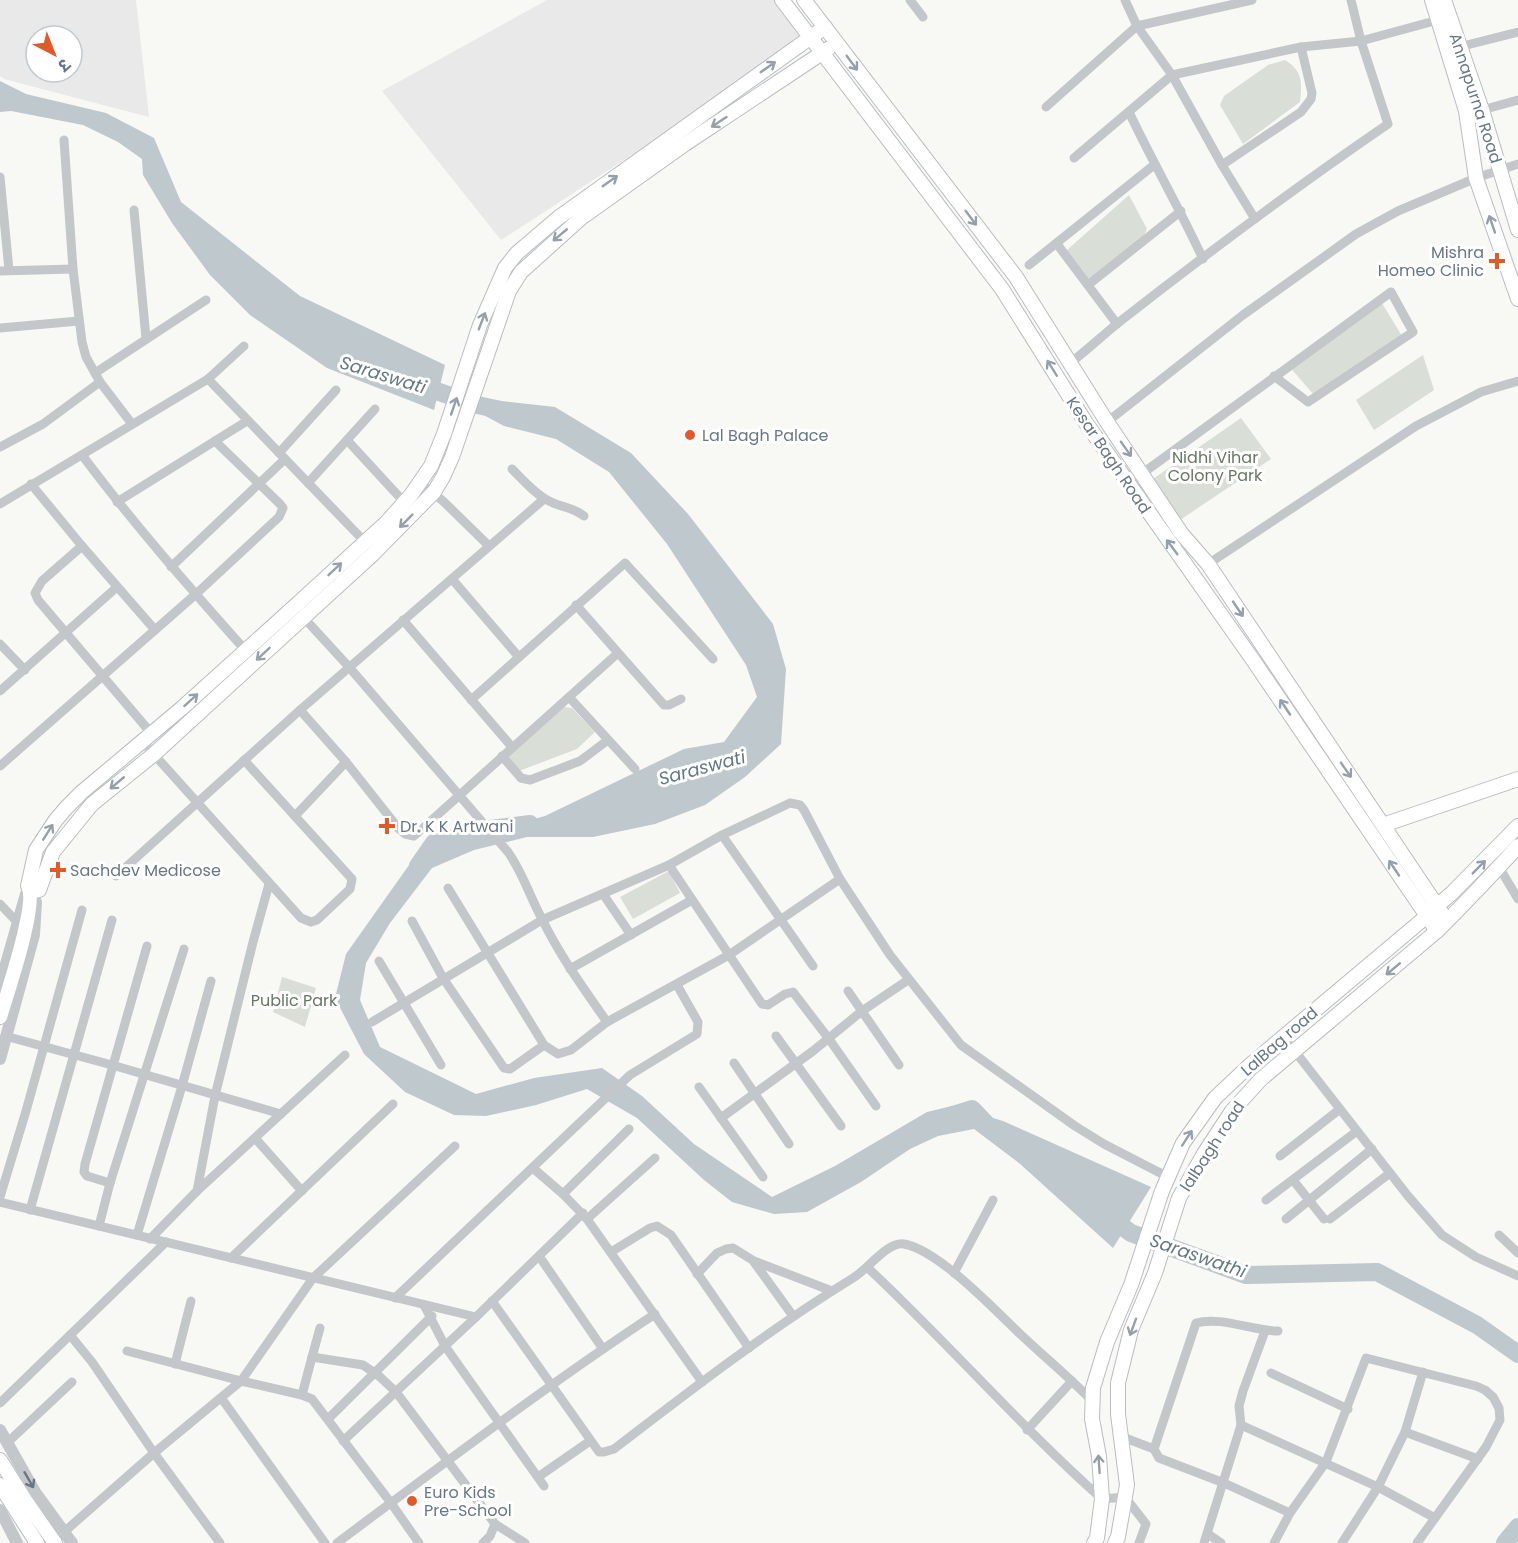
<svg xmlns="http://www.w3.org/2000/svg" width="1518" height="1543" font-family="Poppins,'Noto Sans Devanagari',sans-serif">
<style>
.built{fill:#e8e9e8;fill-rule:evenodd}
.green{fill:#d9dfd6}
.water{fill:#bec8cd}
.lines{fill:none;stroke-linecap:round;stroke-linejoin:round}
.river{stroke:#bec8cd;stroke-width:18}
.secondary-casing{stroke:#b8bcc1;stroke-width:16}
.minor{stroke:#c3c7ca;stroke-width:9}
.tertiary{stroke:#c3c7ca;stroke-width:12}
.secondary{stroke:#fff;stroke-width:14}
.oneway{stroke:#95a0aa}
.oneway2{stroke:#677786}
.poi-dot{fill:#e2592a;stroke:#fff;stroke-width:2}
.labels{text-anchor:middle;stroke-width:6;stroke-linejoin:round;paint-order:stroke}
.street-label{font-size:16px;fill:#677786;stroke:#fff}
.poi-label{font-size:16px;fill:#677786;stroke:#fff;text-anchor:start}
.park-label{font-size:16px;fill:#667862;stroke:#fff}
.water-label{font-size:18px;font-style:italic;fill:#637882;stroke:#fff}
</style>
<rect width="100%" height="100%" fill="#f8f8f5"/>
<!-- built -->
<g class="built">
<path d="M0 0H136L149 117 4 79 0 76ZM36 36H72V72H36Z"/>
<path d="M547 0H783L810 39 501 240 382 91Z"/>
</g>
<!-- green -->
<g class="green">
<path d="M1285 60C1303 71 1302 83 1300 102L1243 144 1220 105 1224 96 1268 65Z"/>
<path d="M1129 195 1147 229 1142 240 1088 282 1067 250Z"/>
<path d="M1380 300 1402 336 1314 395 1288 365Z"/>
<path d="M1423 355 1434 390 1374 430 1356 400Z"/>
<path d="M1241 418 1271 459 1180 520 1150 481Z"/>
<path d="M563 707 572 708 595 732 577 749 519 771 507 757Z"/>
<path d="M669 871 680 893 633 919 620 897Z"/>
<path d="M282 977 316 988 305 1027 273 1012Z"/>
</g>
<!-- water -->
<g class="water">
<path d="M0 81 26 94 106 113 154 138 181 202 300 296 445 365 434 410 327 368 250 315 210 275 172 223 143 175 142 159 118 142 83 125 11 111 0 112Z"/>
<path d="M484 399 555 407 631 453 688 514 773 624 786 669 781 744 745 777 705 805 655 824 593 837H527L474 850 432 868 390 923 366 963 360 1000 380 1047 476 1094 534 1078 602 1068 642 1096 694 1144 772 1197 835 1166 927 1112 952 1106 1003 1121 1151 1187 1113 1248 1019 1163 974 1129 938 1136 910 1149 861 1182 807 1212 774 1214 732 1202 704 1180 637 1118 587 1089 536 1105 486 1116 454 1115 405 1092 364 1054 335 998 346 954 419 851 545 816 684 749 724 742 757 697 746 665 667 544 609 472 556 439 504 426 478 412Z"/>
</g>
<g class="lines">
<!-- river -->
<g class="river">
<path d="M417 384 473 404 505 411"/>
<path d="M418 866 434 843 482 830 530 824"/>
<path d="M943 1118 972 1109 992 1130"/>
<path d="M1105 1214 1131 1233 1246 1275 1377 1272 1477 1325 1518 1354"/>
<path d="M1505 1543 1518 1527"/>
</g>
<!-- secondary casing -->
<g class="secondary-casing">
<g id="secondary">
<path d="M782 0 1002 289 1086 423 1253 660 1427 916 1250 1065 1215 1098 1183 1143 1162 1191 1131 1285 1107 1342 1093 1388 1092 1419 1099 1456 1102 1499 1097 1538 1094 1543"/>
<path d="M804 0 1016 277 1107 422 1181 533 1208 564 1437 906 1452 893 1518 826"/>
<path d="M1432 0 1466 111 1476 178 1518 299"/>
<path d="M1444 0 1482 110 1518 230"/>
<path d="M1383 825 1518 779"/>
<path d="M31 891 39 890 53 852 92 804 153 755 373 554 434 492 443 477 452 457 509 291 521 272 581 218 685 144 828 49"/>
<path d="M1447 921 1437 906 1427 916 1437 931C1465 903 1492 875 1518 846"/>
<path d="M0 1017C7 994 38 903 28 886L36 850 55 821 66 808 82 792 182 708 294 607 386 523 411 495 431 466 444 434 480 325 505 268 517 253 558 218 825 27"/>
<path d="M0 1460 25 1500 55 1543"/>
<path d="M0 1485 37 1543"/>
<path d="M1115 1543 1118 1537 1127 1485 1118 1414V1383L1131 1330 1155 1273 1179 1198 1205 1152 1232 1111 1261 1079 1437 931"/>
</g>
</g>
<!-- minor -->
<g class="minor">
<path d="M910 0 923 17"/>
<path d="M1125 0 1137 26 1172 75 1222 165 1255 219"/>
<path d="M1459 47 1518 32"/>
<path d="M1046 107 1137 26 1252 0"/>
<path d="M1482 110 1518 100"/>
<path d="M1129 112C1152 161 1180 209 1203 259"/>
<path d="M64 140 73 269 82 342 86 357 100 382 132 424"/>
<path d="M1074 158 1172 75 1301 47 1361 41 1438 20"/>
<path d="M1222 165 1301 112 1311 99 1312 93 1301 47"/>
<path d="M0 177 9 270"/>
<path d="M134 210 146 338"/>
<path d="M1057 244 1117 324"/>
<path d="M1029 265 1154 165"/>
<path d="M0 271 73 269"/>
<path d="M1088 285 1181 211"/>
<path d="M0 328 79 321"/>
<path d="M1069 364C1086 351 1102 336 1118 323 1206 254 1296 187 1388 124L1361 41 1351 0"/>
<path d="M95 373 206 300"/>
<path d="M208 379 365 542"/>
<path d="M1107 422 1243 315 1356 234 1398 211 1476 178 1518 164"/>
<path d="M347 440 404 502"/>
<path d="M0 447 43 424 100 382"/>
<path d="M279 453 336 390"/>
<path d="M82 455C133 523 189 587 246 651"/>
<path d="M512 469C523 480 535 494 549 501 562 508 571 506 584 516"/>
<path d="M1143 473 1391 292 1413 332 1308 402 1274 376"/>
<path d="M308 483 375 409"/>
<path d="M420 483 443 501 489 546"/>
<path d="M31 484 82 546 155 630"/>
<path d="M117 502 247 421"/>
<path d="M0 504 208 379 244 346"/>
<path d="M82 546 42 581 35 593 38 600 151 733"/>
<path d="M1208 564 1416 426 1481 392 1518 381"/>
<path d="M171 567 285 459"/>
<path d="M452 579 518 656"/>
<path d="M576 605 664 705H669L681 699"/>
<path d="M294 607 349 667 508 852C523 873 530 897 542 919 560 956 584 989 607 1022"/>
<path d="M403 620 512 747"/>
<path d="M0 644 25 670"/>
<path d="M0 691 117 587"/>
<path d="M569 697 635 769"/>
<path d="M471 700 625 563 713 659"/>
<path d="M300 710 346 762 399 829 405 834 414 836 618 653"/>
<path d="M142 741 301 918 311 922 317 920 350 889 352 879 244 760"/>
<path d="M502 756 521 778 530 780 580 761 608 740"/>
<path d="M0 766 196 594 279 517 283 508 280 504 215 441"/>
<path d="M295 816 346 762"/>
<path d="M722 835 813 966"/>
<path d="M669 865 762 1004 768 1005 785 994 793 992 829 1039 876 1106"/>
<path d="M1499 867 1518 899"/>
<path d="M116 876 300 710 544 499"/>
<path d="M448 888 544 1045 558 1054 571 1050 607 1022 729 955 840 879"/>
<path d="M603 894 631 935"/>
<path d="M0 904 18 923"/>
<path d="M412 921 443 978 504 1068 510 1069 544 1045"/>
<path d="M379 961 441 1065"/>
<path d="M570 969 692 900"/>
<path d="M848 991 899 1065"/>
<path d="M372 1022 542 920 669 865 722 835 790 803 800 805 804 810 840 879 890 955 961 1045 1075 1126 1104 1144 1168 1177"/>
<path d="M5 1036 112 1065 281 1114"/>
<path d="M776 1036 841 1126"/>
<path d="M1283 1036 1408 1196 1442 1235 1476 1257 1518 1276"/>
<path d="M734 1063 789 1144"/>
<path d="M699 1087 763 1177"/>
<path d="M721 1118 813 1051 862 1011 908 980"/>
<path d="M255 1138 302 1191"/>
<path d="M1280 1156 1340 1109"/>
<path d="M534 1169 563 1194 587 1219 702 1382"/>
<path d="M1293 1180 1324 1219"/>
<path d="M110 1183 87 1176 84 1172 85 1164 147 946"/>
<path d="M197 1191 215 1096 253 942 269 884"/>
<path d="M563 1194 629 1129"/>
<path d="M0 1197 26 1111 82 910"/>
<path d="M1266 1200 1357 1131"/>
<path d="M0 1202 476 1317"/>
<path d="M30 1210 112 920"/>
<path d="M587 1219 655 1158"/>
<path d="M1286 1219 1372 1149"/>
<path d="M1330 1219 1390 1173"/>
<path d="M99 1226 110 1183 184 949"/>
<path d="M137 1235 182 1086 211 981"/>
<path d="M1499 1235 1518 1253"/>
<path d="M150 1239 197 1191 345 1055"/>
<path d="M611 1252 650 1228 657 1226 671 1235 749 1348"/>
<path d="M539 1256 603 1349"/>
<path d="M231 1258 393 1104"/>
<path d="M754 1262 793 1316"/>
<path d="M868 1268C948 1343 1020 1426 1102 1499L1125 1497 1146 1524 1139 1543"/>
<path d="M954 1273 993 1200"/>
<path d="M697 1274 717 1253 726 1249 733 1248 754 1261 832 1291"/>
<path d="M395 1298 630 1075 697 1034 698 1022 677 985"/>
<path d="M492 1301 599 1452H604L614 1449C692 1389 770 1329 853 1278 868 1269 888 1241 904 1244 938 1250 993 1308 1018 1332 1042 1355 1068 1376 1091 1400"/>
<path d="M424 1305 445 1346 544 1486"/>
<path d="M70 1335 92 1362 154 1453 220 1543"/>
<path d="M127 1351 241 1381 302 1395 312 1399 391 1503 419 1543"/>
<path d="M312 1357 320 1328"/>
<path d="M175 1364 191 1301"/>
<path d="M1271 1373 1348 1409"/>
<path d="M302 1395 312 1357 363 1365 379 1376 396 1392 495 1524 490 1536 483 1543"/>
<path d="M222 1399 325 1543"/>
<path d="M0 1403 166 1242"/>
<path d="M328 1419 432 1316"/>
<path d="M1241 1425 1378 1487 1435 1518"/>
<path d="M1027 1430 1072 1381"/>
<path d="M1405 1432 1478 1459"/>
<path d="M1120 1436 1154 1449 1159 1458 1224 1483 1290 1513"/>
<path d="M343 1441 476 1317 583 1213"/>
<path d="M7 1443 72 1382"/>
<path d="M1154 1449 1196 1323C1220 1316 1253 1331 1278 1331"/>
<path d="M538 1477 590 1441"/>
<path d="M495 1524 525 1543"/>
<path d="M64 1532 154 1453 241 1381 313 1278 455 1146"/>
<path d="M1208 1534 1221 1543"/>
<path d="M337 1543C442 1465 546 1386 655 1314"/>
<path d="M1204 1543 1241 1425 1239 1406 1243 1391 1265 1331"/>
<path d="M1274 1543 1290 1513 1326 1462 1366 1358 1476 1386 1485 1390 1493 1397 1499 1408 1500 1420 1486 1447 1417 1543"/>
<path d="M1342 1543 1378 1487 1405 1432 1423 1372"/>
</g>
<!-- tertiary -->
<g class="tertiary">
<path d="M0 985 26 894"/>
<path d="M0 1059 34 935 36 902"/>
<path d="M0 1430 35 1492 72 1543"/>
<path d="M0 1510 17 1543"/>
</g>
<!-- secondary -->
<use href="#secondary" class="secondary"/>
</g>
<!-- one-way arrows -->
<defs><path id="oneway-shaft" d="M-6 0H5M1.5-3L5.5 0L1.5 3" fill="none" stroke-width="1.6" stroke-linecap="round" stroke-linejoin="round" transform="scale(1.5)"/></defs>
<g class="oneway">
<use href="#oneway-shaft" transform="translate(852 63) rotate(53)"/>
<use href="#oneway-shaft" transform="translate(768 67) rotate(-35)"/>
<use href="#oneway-shaft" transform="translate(719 122) rotate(147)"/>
<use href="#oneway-shaft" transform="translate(610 181) rotate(-35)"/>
<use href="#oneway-shaft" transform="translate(971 218) rotate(53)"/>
<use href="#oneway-shaft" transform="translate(1492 224) rotate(-109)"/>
<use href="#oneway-shaft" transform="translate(560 235) rotate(140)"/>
<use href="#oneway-shaft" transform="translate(482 321) rotate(-69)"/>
<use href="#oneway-shaft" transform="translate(1052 368) rotate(-122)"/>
<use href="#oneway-shaft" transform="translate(454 406) rotate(-71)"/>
<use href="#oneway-shaft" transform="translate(1126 449) rotate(55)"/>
<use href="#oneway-shaft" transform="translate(406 521) rotate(135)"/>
<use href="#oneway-shaft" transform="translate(1172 547) rotate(-127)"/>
<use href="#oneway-shaft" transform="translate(335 569) rotate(-43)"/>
<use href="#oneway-shaft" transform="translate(1238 609) rotate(56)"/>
<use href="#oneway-shaft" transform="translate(263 654) rotate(137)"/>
<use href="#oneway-shaft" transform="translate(191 700) rotate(-42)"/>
<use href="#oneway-shaft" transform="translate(1285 707) rotate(-124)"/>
<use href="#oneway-shaft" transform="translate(1346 770) rotate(55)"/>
<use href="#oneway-shaft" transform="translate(117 783) rotate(140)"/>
<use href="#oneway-shaft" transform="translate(48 832) rotate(-58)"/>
<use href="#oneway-shaft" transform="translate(1479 867) rotate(-45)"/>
<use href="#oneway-shaft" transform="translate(1394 868) rotate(-124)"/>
<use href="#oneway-shaft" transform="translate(1393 969) rotate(140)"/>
<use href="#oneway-shaft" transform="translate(1187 1138) rotate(-57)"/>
<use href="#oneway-shaft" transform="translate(1133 1327) rotate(110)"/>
<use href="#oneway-shaft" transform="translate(1099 1464) rotate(-94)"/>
</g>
<use class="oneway2" href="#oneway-shaft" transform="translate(29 1480) rotate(60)"/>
<!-- markers -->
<g class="poi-dot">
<path d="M1494 252h6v6h6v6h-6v6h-6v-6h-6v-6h6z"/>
<circle cx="690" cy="435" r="6"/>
<path d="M384 817h6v6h6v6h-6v6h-6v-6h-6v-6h6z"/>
<path d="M55 861h6v6h6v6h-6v6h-6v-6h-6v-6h6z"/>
<circle cx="412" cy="1501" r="6"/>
</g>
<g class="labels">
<!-- street labels -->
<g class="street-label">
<text transform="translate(1476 98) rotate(72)" y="6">Annapurna Road</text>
<text transform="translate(1109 455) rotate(56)" y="6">Kesar Bagh Road</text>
<text transform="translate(1279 1041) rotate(-41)" y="6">LalBag road</text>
<text transform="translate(1212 1146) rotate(-57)" y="6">lalbagh road</text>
</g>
<!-- poi labels -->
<g class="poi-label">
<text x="1484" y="258" text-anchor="end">Mishra<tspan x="1484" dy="18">Homeo Clinic</tspan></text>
<text x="702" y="441">Lal Bagh Palace</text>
<text x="400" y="832">Dr. K K Artwani</text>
<text x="70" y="876">Sachdev Medicose</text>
<text x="424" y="1498">Euro Kids<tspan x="424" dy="18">Pre-School</tspan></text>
</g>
<!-- park labels -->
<g class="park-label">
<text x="1215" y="463">Nidhi Vihar<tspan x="1215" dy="18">Colony Park</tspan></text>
<text x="294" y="1006">Public Park</text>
</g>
<!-- water labels -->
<g class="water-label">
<text transform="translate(383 375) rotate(17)" y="6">Saraswati</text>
<text transform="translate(702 768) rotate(-15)" y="6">Saraswati</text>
<text transform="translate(1198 1256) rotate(19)" y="6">Saraswathi</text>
</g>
</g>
<!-- north arrow -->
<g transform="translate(54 54) rotate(138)"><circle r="28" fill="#ffffff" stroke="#c2c9cf" stroke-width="1.5"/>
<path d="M0-4.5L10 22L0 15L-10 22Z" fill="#e2592a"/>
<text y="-9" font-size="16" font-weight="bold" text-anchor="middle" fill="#677786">उ</text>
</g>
</svg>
